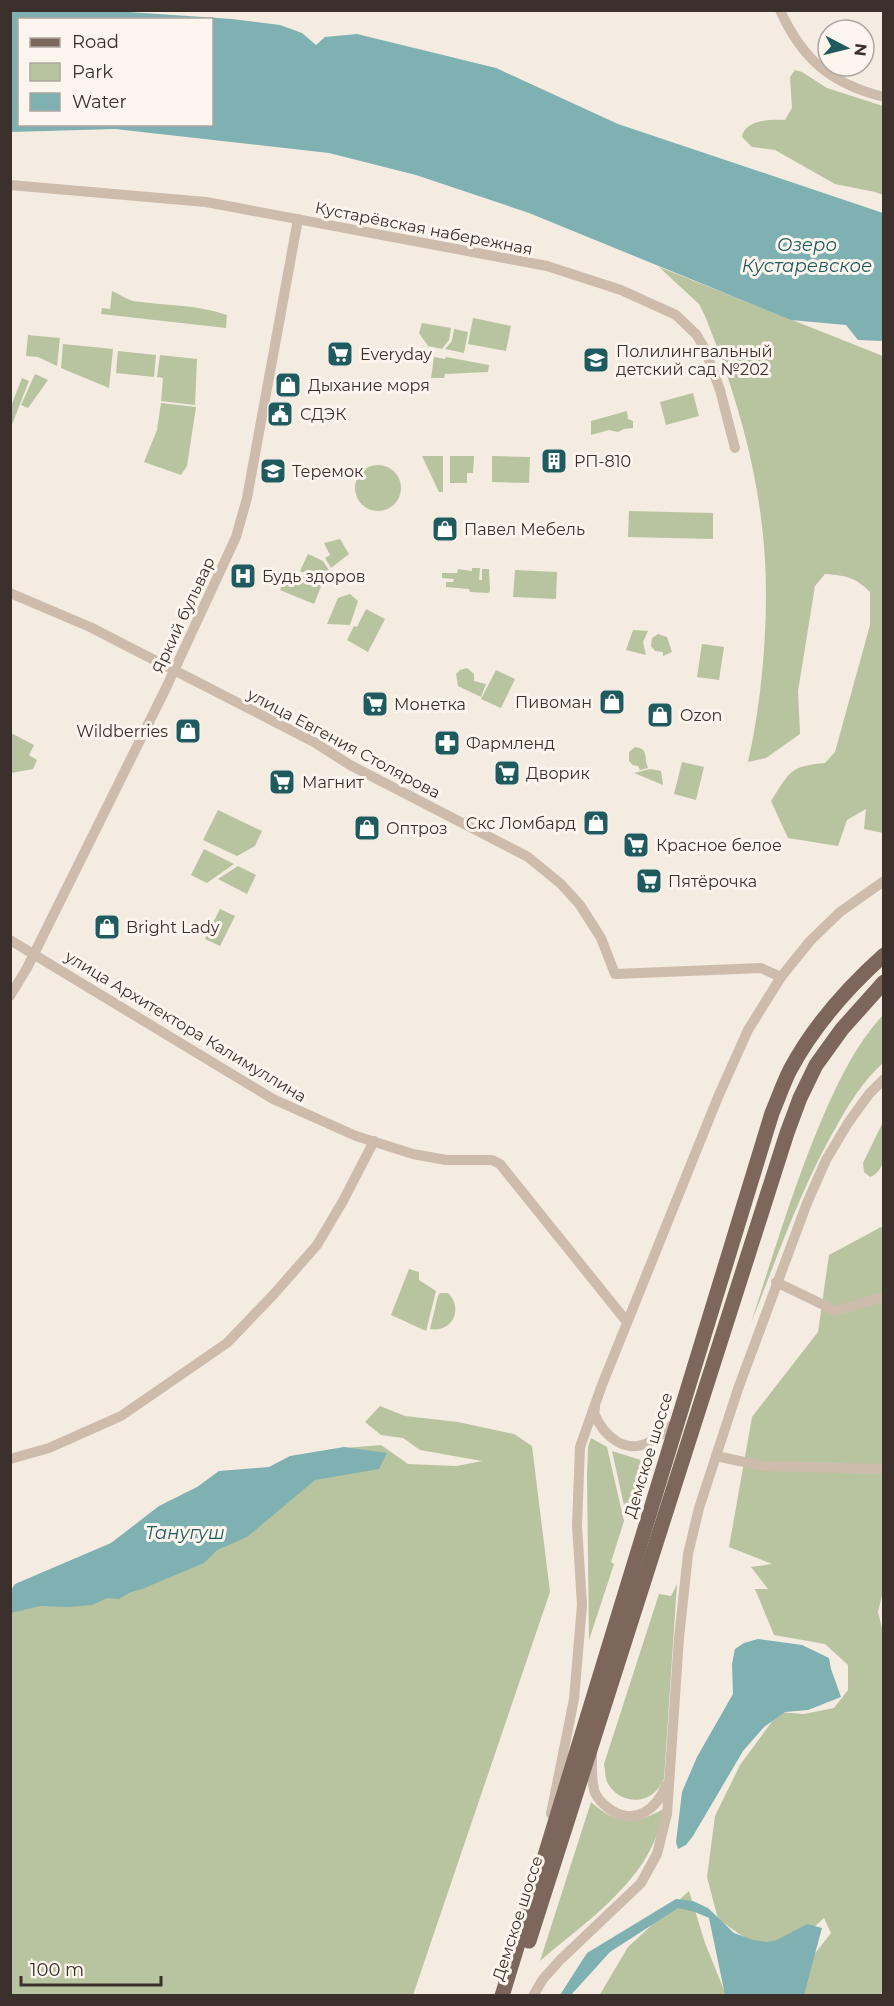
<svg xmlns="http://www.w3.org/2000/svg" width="894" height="2006" font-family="Montserrat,sans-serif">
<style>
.green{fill:#b8c4a0}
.water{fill:#7fb0b2;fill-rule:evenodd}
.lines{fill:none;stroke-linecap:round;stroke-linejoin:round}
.street{stroke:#cdbbac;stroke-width:10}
.primary{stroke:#7d675c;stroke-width:15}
.labels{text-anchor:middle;stroke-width:6;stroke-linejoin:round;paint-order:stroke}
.street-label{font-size:16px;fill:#3b302b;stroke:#fbf5ee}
.poi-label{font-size:16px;fill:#3b302b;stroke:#fbf5ee;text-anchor:start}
.water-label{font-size:18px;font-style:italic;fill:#1f5a5e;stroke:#fbf5ee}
</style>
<rect width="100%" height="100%" fill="#f4ebe1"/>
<!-- green -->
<g class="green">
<path d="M795 70 802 72 827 88 883 106V195L875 192 835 184 775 150 752 147 742 137C744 120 771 119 785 120L792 108 790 77Z"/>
<path d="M659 267 883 356V833L864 829 866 809 847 820 838 846 788 838 771 801C790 772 789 766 825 763L835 752 870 625V592C855 577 847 576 825 574L815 586 798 691 800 734 766 758 748 762C764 691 771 598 762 526 754 454 732 383 705 316L699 304Z"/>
<path d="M112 291C119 294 126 299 133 301 165 306 196 304 227 315L226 328 101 314 102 308 110 309Z"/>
<path d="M473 318 511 326 506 351 468 344Z"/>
<path d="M422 323 451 328 449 340 442 349 428 346 419 333Z"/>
<path d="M454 329 468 332 464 353 445 349 452 341Z"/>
<path d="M28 335 60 338 57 366 38 357 26 356Z"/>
<path d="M63 344 113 349 109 388 61 368Z"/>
<path d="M118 351 156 355 154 377 116 373Z"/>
<path d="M160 355 197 359 195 405 161 401 163 378 157 377Z"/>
<path d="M434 357 445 359 446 357 489 365 488 372 445 374 444 378H431Z"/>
<path d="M35 374 48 380 28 408 21 405Z"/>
<path d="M22 378 29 381 11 427V406Z"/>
<path d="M693 393 699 416 666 425 660 402Z"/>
<path d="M161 403 196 407 187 466 181 475 144 462 157 430Z"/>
<path d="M627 411 628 419 633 421V428L624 429 618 432 609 430 591 435V421Z"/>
<path d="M422 456H443V492H439Z"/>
<path d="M450 456H474L473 473H467V483H450Z"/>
<path d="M492 456 530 457 529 483 492 482Z"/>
<circle cx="378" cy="488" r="23"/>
<path d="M629 511 713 513V539L628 537Z"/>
<path d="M340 539 349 554 331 568 325 558 330 555 324 543Z"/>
<path d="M308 554 323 561 332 575 325 582 300 571Z"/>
<path d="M472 568H480L479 580H482V569H489L490 591 488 593 470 592 469 589 446 587V582H453L454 579 442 578V573H457L458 569 472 571Z"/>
<path d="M288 570 322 584 314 604 280 590Z"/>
<path d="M515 570 557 572 556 599 513 597Z"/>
<path d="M350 594 358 601 350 625 327 624 338 598Z"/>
<path d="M366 609 385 619 368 652 347 640 354 626 357 627Z"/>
<path d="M633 630 648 631 643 642 646 655 626 650Z"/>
<path d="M658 634 667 637 672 652 663 656V652L655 651 651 646 652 638Z"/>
<path d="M702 644 724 647 719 680 697 677Z"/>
<path d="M467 668 474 674V681L486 684 481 697 458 686 456 674 460 670Z"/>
<path d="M496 670 515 679 501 708 481 699Z"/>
<path d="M11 733 34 745 29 755 37 760 33 769 11 773Z"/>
<path d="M635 747C649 748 644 759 648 768L640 770 638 766 633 765 629 761V752Z"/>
<path d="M682 762 704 767 696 800 674 794Z"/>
<path d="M650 769 661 771 663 785 634 773Z"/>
<path d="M218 810 262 831 255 846 237 856 203 840Z"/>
<path d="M204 849 234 864 207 883 191 875Z"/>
<path d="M238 866 256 875 247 894 218 879Z"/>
<path d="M220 909 235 916 220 946 205 939Z"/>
<path d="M883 1015V1063C863 1081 848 1105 835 1129 800 1190 777 1258 751 1323 774 1252 795 1181 825 1112 840 1078 857 1043 883 1015Z"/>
<path d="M883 1122C884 1139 890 1170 870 1177L864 1172 863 1163Z"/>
<path d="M883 1226 884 1587 878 1612 884 1636 883 1995H804L805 1966 831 1933 824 1918 797 1943 755 1945 718 1919 707 1877 715 1816 740 1765 779 1712 804 1714 834 1708 848 1690V1665L825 1644 774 1635 755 1589H768L751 1567 772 1564 729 1547 752 1417 818 1332 829 1255Z"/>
<path d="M409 1269 419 1272V1280L436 1291 426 1331 391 1315Z"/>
<path d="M440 1293H448C464 1309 452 1333 430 1329L438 1296Z"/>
<path d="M380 1406 405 1416 458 1422 514 1434 532 1446 550 1592 413 1995 11 1996V1589L110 1571 344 1448 381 1445 408 1464 456 1466 482 1461 420 1450 403 1438 381 1435 365 1422Z"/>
<path d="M591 1438 607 1447 624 1521 611 1562 614 1564 589 1640 587 1476 588 1447Z"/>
<path d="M612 1451 647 1462 629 1517 626 1515Z"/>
<path d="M677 1584 664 1779C661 1783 659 1788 656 1791 641 1806 617 1801 607 1782 605 1777 605 1769 604 1764L659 1594 671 1596Z"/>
<path d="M591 1802C617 1825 634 1826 663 1809 662 1816 661 1824 658 1832 639 1887 583 1924 540 1961Z"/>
<path d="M689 1891 705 1943 726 1995 599 1996 628 1947Z"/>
</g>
<!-- water -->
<g class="water">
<path d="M10 11H114L232 19 280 25 302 33 316 45 325 37 357 34 496 68 618 124 883 213V341L858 340 846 325 791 320 529 213 416 175 329 153 115 129 11 132ZM20 20H212V124H20Z"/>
<path d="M344 1447 387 1453 379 1469 315 1480 247 1537 217 1550 204 1563 142 1589 131 1592 119 1599 107 1598 92 1605 69 1607 40 1606 11 1613V1590L15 1584 111 1543 159 1506 197 1487 219 1471 269 1467 290 1456Z"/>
<path d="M758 1639 802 1645 829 1658 831 1669 841 1697 808 1710 785 1712 764 1727 743 1751 693 1836 686 1845 678 1849 676 1842 682 1792 697 1757 733 1694 732 1664 735 1649 744 1643Z"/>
<path d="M676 1899 693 1901 708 1908 734 1933 753 1940 768 1942 777 1940 807 1924 822 1928 804 1995H725L709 1918 695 1912 678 1908 610 1952 571 1995H560L587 1953Z"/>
</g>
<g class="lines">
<!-- street -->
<g class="street">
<path d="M780 10C802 59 831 84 884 97"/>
<path d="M10 185 206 202 547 266 621 290 676 315 696 334 705 349 720 390 735 448"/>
<path d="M10 593 90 627 314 742 350 765 528 857 561 884 580 905 601 938 615 974 761 968 781 977"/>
<path d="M10 940 273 1099 356 1136 413 1154 446 1160H492L500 1164 627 1322"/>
<path d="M10 996 27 968 166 688 236 537 247 498 298 219"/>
<path d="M776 1282 836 1311 884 1297"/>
<path d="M595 1408 594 1413C603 1435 624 1455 650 1442 659 1437 668 1428 677 1422"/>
<path d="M716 1456 763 1466 884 1469"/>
<path d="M10 1459 49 1448 121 1416 227 1343 274 1294 317 1245 343 1201 374 1141"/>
<path d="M592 1755C592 1767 591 1781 595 1793 598 1799 605 1806 611 1810 635 1826 657 1809 666 1785"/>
<path d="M551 1814 574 1699 582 1605 577 1526 580 1447 602 1385 718 1097 748 1030 781 977 810 941 840 912 884 881"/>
<path d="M533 1996 543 1979 561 1959 641 1883 657 1854 667 1814 679 1638 688 1554 699 1508 738 1389 807 1203 826 1160 848 1123 869 1094 884 1079"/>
</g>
<!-- primary -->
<g class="primary">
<path d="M529 1941 787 1133 800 1098 816 1065 842 1029 884 982"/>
<path d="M502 1996 772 1113C778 1099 783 1084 790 1070 814 1025 846 989 884 955"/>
</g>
</g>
<!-- icons -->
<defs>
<g id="supermarket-square" transform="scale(1.35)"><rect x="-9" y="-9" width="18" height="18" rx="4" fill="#1f5a5e" stroke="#fbf5ee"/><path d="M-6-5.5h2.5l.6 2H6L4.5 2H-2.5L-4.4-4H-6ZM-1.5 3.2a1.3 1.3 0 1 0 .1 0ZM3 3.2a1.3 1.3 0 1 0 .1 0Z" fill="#fff"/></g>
<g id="school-square" transform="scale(1.35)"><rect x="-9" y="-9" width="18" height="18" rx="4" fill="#1f5a5e" stroke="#fbf5ee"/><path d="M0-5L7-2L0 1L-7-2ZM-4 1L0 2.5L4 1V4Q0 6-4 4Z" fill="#fff"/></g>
<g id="shop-square" transform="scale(1.35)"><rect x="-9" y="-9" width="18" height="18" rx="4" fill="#1f5a5e" stroke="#fbf5ee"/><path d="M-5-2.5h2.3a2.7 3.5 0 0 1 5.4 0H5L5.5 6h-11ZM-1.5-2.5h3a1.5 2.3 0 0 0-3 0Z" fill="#fff"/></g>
<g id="civic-square" transform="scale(1.35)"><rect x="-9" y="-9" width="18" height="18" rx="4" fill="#1f5a5e" stroke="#fbf5ee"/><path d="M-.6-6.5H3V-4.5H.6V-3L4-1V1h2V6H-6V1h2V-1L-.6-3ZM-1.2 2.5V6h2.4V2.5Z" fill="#fff"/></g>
<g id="building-square" transform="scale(1.35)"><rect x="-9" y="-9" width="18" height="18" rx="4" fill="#1f5a5e" stroke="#fbf5ee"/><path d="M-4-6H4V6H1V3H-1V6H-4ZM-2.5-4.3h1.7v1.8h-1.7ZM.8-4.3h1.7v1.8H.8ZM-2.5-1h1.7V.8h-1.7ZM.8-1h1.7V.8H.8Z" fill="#fff"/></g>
<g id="hospital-square" transform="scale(1.35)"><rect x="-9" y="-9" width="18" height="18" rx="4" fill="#1f5a5e" stroke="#fbf5ee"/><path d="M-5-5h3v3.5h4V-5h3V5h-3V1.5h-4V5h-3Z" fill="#fff"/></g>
<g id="pharmacy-square" transform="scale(1.35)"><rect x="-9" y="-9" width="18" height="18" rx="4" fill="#1f5a5e" stroke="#fbf5ee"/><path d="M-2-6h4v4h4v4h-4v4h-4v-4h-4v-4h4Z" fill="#fff"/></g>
</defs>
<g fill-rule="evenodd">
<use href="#supermarket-square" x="340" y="354"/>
<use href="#school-square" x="596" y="360"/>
<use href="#shop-square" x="288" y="385"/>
<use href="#civic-square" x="280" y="414"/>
<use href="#building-square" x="554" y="461"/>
<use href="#school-square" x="273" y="471"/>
<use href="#shop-square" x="445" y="529"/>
<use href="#hospital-square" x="243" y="576"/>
<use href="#shop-square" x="612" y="702"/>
<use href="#supermarket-square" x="375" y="704"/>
<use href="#shop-square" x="660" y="715"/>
<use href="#shop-square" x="188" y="731"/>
<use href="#pharmacy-square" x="447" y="743"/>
<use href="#supermarket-square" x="507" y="773"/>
<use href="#supermarket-square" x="282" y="782"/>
<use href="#shop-square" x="596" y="823"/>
<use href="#shop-square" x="367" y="828"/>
<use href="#supermarket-square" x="636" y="845"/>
<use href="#supermarket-square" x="649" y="881"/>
<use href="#shop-square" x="107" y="927"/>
</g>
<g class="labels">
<!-- street labels -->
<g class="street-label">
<text transform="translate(424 228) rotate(11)" y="6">Кустарёвская набережная</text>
<text transform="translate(183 615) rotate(-65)" y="6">Яркий бульвар</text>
<text transform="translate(344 743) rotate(28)" y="6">улица Евгения Столярова</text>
<text transform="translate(186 1026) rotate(31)" y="6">улица Архитектора Калимуллина</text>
<text transform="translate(648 1455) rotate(-73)" y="6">Демское шоссе</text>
<text transform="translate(517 1918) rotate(-72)" y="6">Демское шоссе</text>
</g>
<!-- poi labels -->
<g class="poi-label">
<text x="616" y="357">Полилингвальный<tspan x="616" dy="18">детский сад №202</tspan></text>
<text x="360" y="360">Everyday</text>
<text x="308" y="391">Дыхание моря</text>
<text x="300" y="420">СДЭК</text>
<text x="574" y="467">РП-810</text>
<text x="292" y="477">Теремок</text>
<text x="464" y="535">Павел Мебель</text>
<text x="262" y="582">Будь здоров</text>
<text x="592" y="708" text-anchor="end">Пивоман</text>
<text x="394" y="710">Монетка</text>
<text x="680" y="721">Ozon</text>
<text x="168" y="737" text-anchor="end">Wildberries</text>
<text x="466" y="749">Фармленд</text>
<text x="526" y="779">Дворик</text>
<text x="302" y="788">Магнит</text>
<text x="576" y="829" text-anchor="end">Скс Ломбард</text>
<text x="386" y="834">Оптроз</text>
<text x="656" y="851">Красное белое</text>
<text x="668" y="887">Пятёрочка</text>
<text x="126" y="933">Bright Lady</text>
</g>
<!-- water labels -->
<g class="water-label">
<text x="807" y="251">Озеро<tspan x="807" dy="21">Кустаревское</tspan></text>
<text x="185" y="1539">Танугуш</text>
</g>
</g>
<!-- border -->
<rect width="894" height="2006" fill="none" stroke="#3b302b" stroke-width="24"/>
<!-- legend -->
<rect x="18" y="18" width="195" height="108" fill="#fbf5ee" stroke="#aea6a0" stroke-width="1.5"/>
<rect x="30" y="38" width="30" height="9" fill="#7d675c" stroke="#aea6a0" stroke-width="1.5"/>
<text x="72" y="48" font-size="18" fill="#3b302b">Road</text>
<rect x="30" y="63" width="30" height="18" fill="#b8c4a0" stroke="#aea6a0" stroke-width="1.5"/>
<text x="72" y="78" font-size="18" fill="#3b302b">Park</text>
<rect x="30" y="93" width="30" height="18" fill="#7fb0b2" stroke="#aea6a0" stroke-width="1.5"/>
<text x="72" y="108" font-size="18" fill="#3b302b">Water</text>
<!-- north arrow -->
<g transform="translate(846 48) rotate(97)"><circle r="28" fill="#fbf5ee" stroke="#aea6a0" stroke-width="1.5"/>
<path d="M0-4.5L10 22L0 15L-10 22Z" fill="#1f5a5e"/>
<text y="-9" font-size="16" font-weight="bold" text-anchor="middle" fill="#3b302b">N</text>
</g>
<!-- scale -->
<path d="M21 1976v9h140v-9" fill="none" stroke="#3b302b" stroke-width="3"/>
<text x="30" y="1976" font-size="18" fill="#3b302b" stroke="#fbf5ee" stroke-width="4.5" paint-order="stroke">100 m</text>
</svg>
